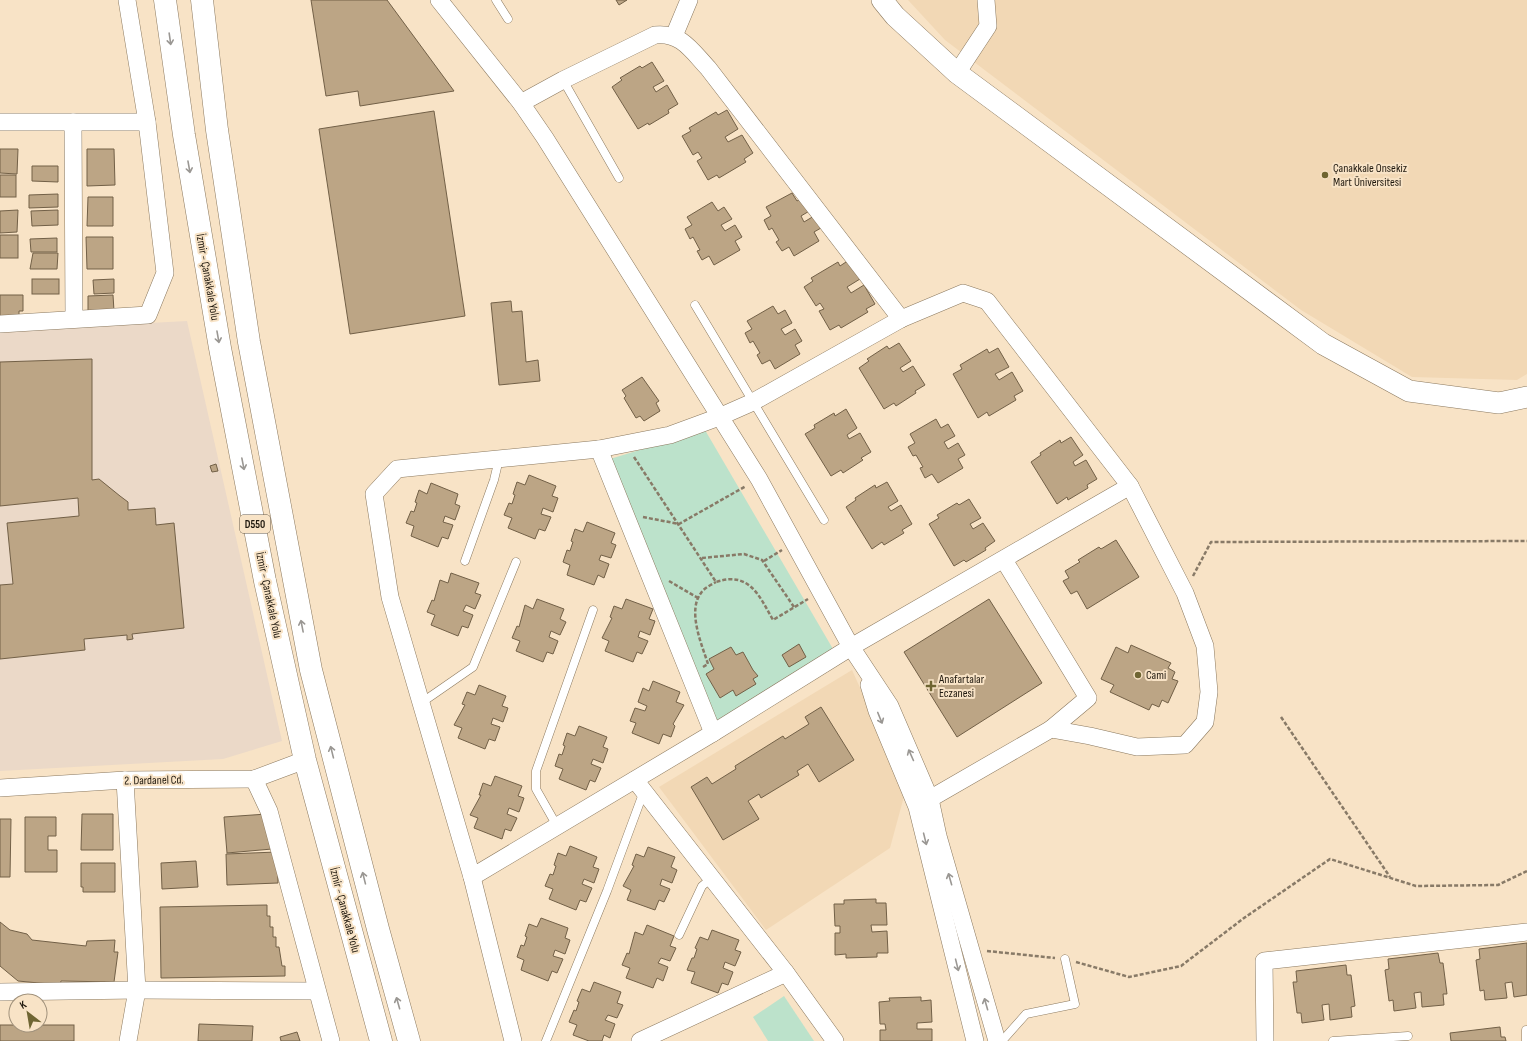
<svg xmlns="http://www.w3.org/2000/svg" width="1527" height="1041" font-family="'Sofia Sans Condensed',sans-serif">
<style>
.industrial{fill:#ebd9c8}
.built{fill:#f2d8b5}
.green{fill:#bce2cb}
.building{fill:#bca585;stroke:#726047}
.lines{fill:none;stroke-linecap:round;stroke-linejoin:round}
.service-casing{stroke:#8b795f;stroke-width:9}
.minor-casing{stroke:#8b795f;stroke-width:18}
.tertiary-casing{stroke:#8b795f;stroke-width:22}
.trunk-casing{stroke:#8b795f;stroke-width:23}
.path{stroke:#887a67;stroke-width:2.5;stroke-dasharray:4 2;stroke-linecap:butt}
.service{stroke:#fff;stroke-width:8}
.minor{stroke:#fff;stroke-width:17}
.tertiary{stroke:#fff;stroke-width:21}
.trunk{stroke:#fff;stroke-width:22}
.oneway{stroke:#9a9793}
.poi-dot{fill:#6f6532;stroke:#f8e3c6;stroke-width:1.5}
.labels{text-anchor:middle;stroke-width:4;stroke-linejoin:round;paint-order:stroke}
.shield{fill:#f8e3c6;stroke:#605545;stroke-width:1}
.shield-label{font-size:11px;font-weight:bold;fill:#1f180e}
.poi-label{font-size:12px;fill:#1f180e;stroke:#f8e3c6;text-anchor:start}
.street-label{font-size:12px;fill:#1f180e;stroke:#f8e3c6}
</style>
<rect width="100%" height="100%" fill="#f8e3c6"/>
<!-- industrial -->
<path class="industrial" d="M187 321 282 741 223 759 0 771V331Z"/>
<!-- built -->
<g class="built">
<path d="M908 0H1527V374L1517 380 1412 377 1301 310 945 40Z"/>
<path d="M852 670 906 789 890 848 766 930 659 787Z"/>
</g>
<!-- green -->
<g class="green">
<path d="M705 430 833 649 716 723 610 459Z"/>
<path d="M784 996 814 1041H768L753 1017Z"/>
</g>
<!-- building -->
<g class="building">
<path d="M311 0H387L454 91 360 106 358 91 326 96Z"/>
<path d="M616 0H627L619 5Z"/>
<path d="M652 62 664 81 653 87 656 92 667 85 678 104 668 110 669 113 649 125 648 123 638 129 612 87 622 80 620 78 640 66 642 68Z"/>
<path d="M727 110 738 129 725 137 728 142 742 135 753 153 744 159 746 162 719 178 717 175 708 180 697 161 702 158 698 152 693 155 682 136 691 131 689 128 716 112 718 115Z"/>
<path d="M434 111 465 316 350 334 319 129Z"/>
<path d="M0 149H18L17 174 0 173Z"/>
<path d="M87 149H114L115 185 87 186Z"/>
<path d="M32 166H58V182L32 181Z"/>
<rect x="0" y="175" width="16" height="22"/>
<path d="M792 193 797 201 804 197 811 210 801 216 804 222 814 216 821 228 814 232 819 241 794 256 789 247 782 251 776 242 779 240 772 228 769 230 764 220 771 216 766 207Z"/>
<path d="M58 194V207L29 208V195Z"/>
<path d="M88 197H113V226H87Z"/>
<path d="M712 202 718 211 724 207 732 219 721 225 725 231 735 225 742 237 735 241 740 250 714 265 709 256 702 260 697 251 700 250 693 237 690 239 685 229 692 225 687 217Z"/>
<path d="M18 210 17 232 0 233V211Z"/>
<path d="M58 210V225L32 226 31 211Z"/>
<rect x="0" y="235" width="18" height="23"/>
<path d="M86 237H113V269H87Z"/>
<path d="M57 238V252H31L30 239Z"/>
<path d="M33 253H58L57 269H30Z"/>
<path d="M849 260 860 279 847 287 851 293 864 285 875 304 866 309 868 312 841 328 839 325 830 330 819 311 824 309 820 303 816 306 804 287 813 281 811 278 838 262 840 266Z"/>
<rect x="32" y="279" width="27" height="15"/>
<path d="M114 279V293L94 294 93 280Z"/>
<path d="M0 295H23V311H19V317H0Z"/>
<path d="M113 295 114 311 88 312V296Z"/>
<path d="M511 301 512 312 522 311 526 362 538 360 540 381 499 385 491 303Z"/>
<path d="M773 306 778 314 785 310 792 323 781 329 785 335 795 329 802 341 795 345 800 354 775 369 770 360 762 364 757 355 760 353 753 341 750 343 745 333 752 329 747 321Z"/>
<path d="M899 343 911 361 900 368 903 372 913 366 925 385 915 391 916 393 896 406 894 403 884 409 859 368 869 361 867 359 887 346 889 349Z"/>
<path d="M998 348 1009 367 995 374 999 380 1012 372 1023 391 1014 396 1016 400 989 416 987 412 978 418 953 374 962 369 960 365 987 349 989 353Z"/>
<path d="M92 359V480L99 479 120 496 128 502V510L155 508 156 525 174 523 184 628 132 634 133 639 127 640V635L84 639 85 650 0 659V585L13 584 7 523 79 516 78 498 0 506V362Z"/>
<path d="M642 377 659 401 656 403 660 411 644 421 640 416 636 418 624 398 626 396 622 390Z"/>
<path d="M846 409 857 428 847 435 849 439 860 433 871 452 861 458 863 460 843 473 841 470 831 476 805 434 815 428 814 425 834 413 835 416Z"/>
<path d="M936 419 941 428 948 424 955 436 944 442 948 449 958 443 965 455 958 459 963 468 938 483 932 474 925 478 920 468 923 467 916 455 913 456 908 447 915 443 910 434Z"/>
<path d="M1071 437 1083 455 1073 462 1075 466 1086 460 1097 479 1087 485 1088 488 1068 500 1067 497 1057 504 1031 462 1041 455 1040 453 1060 440 1061 443Z"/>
<path d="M216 464 218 471 212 472 210 466Z"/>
<path d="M529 475 556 486 552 496 558 498 553 512 543 508 541 514 551 517 545 531 539 529 535 539 508 528 512 518 504 515 509 503 512 504 515 495 513 494 517 482 525 485Z"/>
<path d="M887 482 898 501 888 507 891 511 901 505 912 524 902 530 904 533 884 545 882 542 872 549 846 507 856 500 855 498 875 485 876 488Z"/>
<path d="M431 483 458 494 455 504 460 506 455 520 445 516 443 522 453 525 448 539 442 537 438 547 411 536 414 526 406 523 411 511 414 512 417 503 415 502 419 490 427 494Z"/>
<path d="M969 499 981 518 970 524 973 529 983 523 995 541 985 548 986 550 966 562 964 560 954 566 929 524 939 518 937 515 957 503 959 505Z"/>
<path d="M587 522 615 533 611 543 616 545 611 558 601 555 599 560 609 564 604 578 598 575 594 585 567 575 570 565 563 562 567 550 570 551 573 542 571 541 575 529 583 532Z"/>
<path d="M1116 540 1139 577 1087 609 1077 591 1071 594 1063 581 1069 578 1065 571 1080 562 1078 560 1099 547 1101 549Z"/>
<path d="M451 573 479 583 475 593 481 595 475 609 466 605 463 611 473 615 468 628 462 626 458 636 431 625 435 615 427 612 432 600 434 601 440 580 448 583Z"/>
<path d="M537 599 564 609 560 619 566 622 560 635 551 631 549 637 558 641 553 654 547 652 543 662 516 651 520 641 512 638 517 626 519 627 525 605 533 609Z"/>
<path d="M626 599 653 609 649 619 655 621 650 635 640 631 638 637 648 641 642 654 637 652 633 662 605 651 609 641 602 638 612 618 610 617 614 606 622 609Z"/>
<path d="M989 599 1042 683 957 737 904 652Z"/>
<path d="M799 644 806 657 789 667 782 655Z"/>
<path d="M1131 645 1171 663 1168 668 1175 672 1172 679 1178 681 1168 703 1162 700 1159 707 1152 704 1149 710 1110 692 1114 685 1101 679 1116 647 1128 653Z"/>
<path d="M731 647 736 655 743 652 753 670 758 676 753 679 756 684 736 696 733 690 720 698 706 674 714 669 709 659Z"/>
<path d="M653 681 680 692 676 702 684 705 673 724 675 726 671 737 663 734 659 744 632 733 636 723 630 721 635 708 645 711 647 706 638 702 643 688 649 691Z"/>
<path d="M479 685 506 696 502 706 508 708 503 722 493 718 491 724 500 727 495 741 489 739 485 749 458 738 462 728 454 725 465 705 462 704 467 692 475 695Z"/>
<path d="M821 707 854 760 819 782 808 764 797 771 799 775 761 798 759 794 748 801 759 819 723 840 691 787 707 777 712 784 736 769 735 766 783 736 785 739 809 724 805 717Z"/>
<path d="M579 726 607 737 603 747 608 749 603 763 593 759 591 764 601 768 595 782 590 780 586 790 559 779 563 769 555 766 559 754 562 755 565 746 563 745 567 733 575 736Z"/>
<path d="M495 776 522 786 518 796 524 798 519 812 509 808 507 814 517 818 511 831 505 829 502 839 474 828 478 818 470 815 481 795H479L483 783 491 786Z"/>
<path d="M82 814H113V850H81Z"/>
<path d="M267 814 272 849 227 853 224 817Z"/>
<path d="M25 817H56V836H48V850H57V872H25Z"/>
<path d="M0 819H11L10 877H0Z"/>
<path d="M570 846 597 857 593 867 599 869 594 883 584 879 582 884 592 888 586 902 580 900 576 910 549 899 553 889 545 886 550 874 553 875 556 866 554 865 558 853 566 856Z"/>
<path d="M648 847 675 857 671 867 677 870 672 883 662 879 660 885 670 889 664 902 659 900 655 910 627 900 631 890 623 886 634 866 632 865 636 854 644 857Z"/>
<path d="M277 852 278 883 227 885 226 854Z"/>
<path d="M196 861 198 887 162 889 161 863Z"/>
<path d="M81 863H115V892H83V887H81Z"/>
<path d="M876 899V903H886L887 925H871L872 932 887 931 888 953H877V957L846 958V954L835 955V933H840V926H835L834 904H844V900Z"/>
<path d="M267 905V916H270V927H273V937H276V947H279L282 966H285V976L161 978 160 907Z"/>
<path d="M541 918 568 928 565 938 570 940 565 954 555 950 553 956 563 959 557 973 552 971 548 981 521 970 524 960 517 957 521 945 524 946 527 937 525 936 529 924 537 927Z"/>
<path d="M0 922 10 930 27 934 32 940 86 946 87 941 115 940 114 952H118L114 982 61 981 60 985 18 981 0 966Z"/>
<path d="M647 925 674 936 670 946 676 948 670 961 661 958 658 963 668 967 663 981 657 978 653 988 626 978 630 968 622 965 627 953 629 954 635 932 643 935Z"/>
<path d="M712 930 739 940 735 950 741 952 735 966 725 962 723 968 733 972 728 985 722 983 718 993 691 983 695 972 687 970 692 958H694L697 949 695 948 700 937 708 940Z"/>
<path d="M1527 943V995L1514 997 1512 982 1505 983 1507 998 1485 1000 1484 990 1480 991 1476 960 1480 959 1479 949Z"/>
<path d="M1438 953 1440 963H1443L1447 994H1443L1444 1005 1422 1007 1421 992 1414 993 1416 1008 1394 1011 1393 1000 1389 1001 1385 970 1389 969 1388 959Z"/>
<path d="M1346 965 1347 975H1351L1355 1006 1351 1007 1352 1017 1330 1020 1329 1004 1322 1005 1324 1020 1302 1023 1301 1013H1297L1293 982H1297L1296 971Z"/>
<path d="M594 982 621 992 617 1003 623 1005 617 1018 608 1015 605 1020 615 1024 610 1038 604 1035 602 1041H589L573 1035 577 1025 569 1022 574 1010 576 1011 579 1002 577 1001 582 989 590 992Z"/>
<path d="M921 997V1001L931 1000 932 1022 917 1023V1029H932V1041H880V1030H886L885 1024H880L879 1002 890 1001 889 998Z"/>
<path d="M199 1024 253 1026 252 1041H198Z"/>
<rect x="0" y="1025" width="74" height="16"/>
<path d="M1500 1027 1501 1037H1505L1506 1041H1451L1450 1033Z"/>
<path d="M297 1032 300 1041H281L280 1037Z"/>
</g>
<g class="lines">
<!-- service casing -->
<g class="service-casing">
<g id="service">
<path d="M496 0 508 19"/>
<path d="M563 80 619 178"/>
<path d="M695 305 824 520"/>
<path d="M465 561 494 480 499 459"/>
<path d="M421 703 473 667 516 562"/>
<path d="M557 826 536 789V771L593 610"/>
<path d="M679 935 702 886 712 878"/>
<path d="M1526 1030V1041"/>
<path d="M546 1041 607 891 644 791"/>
<path d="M1002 1041 1026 1014 1075 1004 1065 959"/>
<path d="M1333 1041 1408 1036"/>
</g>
</g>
<!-- minor casing -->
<g class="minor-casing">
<g id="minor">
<path d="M439 0 521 103 545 138 759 479 851 647 890 706 930 799 938 836 997 1041"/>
<path d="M674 36 689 0"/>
<path d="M957 73 988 26 986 0"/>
<path d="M521 103 563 80 655 35C681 32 692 51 708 68L901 319"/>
<path d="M0 122H147"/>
<path d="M73 122 74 319"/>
<path d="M0 324 148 315 165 273 147 122 127 0"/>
<path d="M599 449 713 733"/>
<path d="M869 685 877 711 917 807 975 1041"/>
<path d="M254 779 269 811 331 1041"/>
<path d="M125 780 137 990 128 1041"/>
<path d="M635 780 786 973 835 1041"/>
<path d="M0 788 125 780 254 779 305 760"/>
<path d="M921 804 1051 729 1088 698 1004 560"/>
<path d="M472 877 713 733 851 647 1130 486"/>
<path d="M0 992 137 990 316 991"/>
<path d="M513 1041 472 877 390 597 374 494 397 469 599 449 670 435 719 417 753 402 901 319 963 293 987 301 1130 486 1185 593 1205 646 1209 692 1205 722 1185 745 1137 747 1090 736 1051 729"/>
<path d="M640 1041 786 973"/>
<path d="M1265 1041 1264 961 1527 932"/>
</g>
</g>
<!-- tertiary casing -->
<g class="tertiary-casing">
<path id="tertiary" d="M882 0 895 16 957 73 1323 344 1409 391 1499 403 1527 397"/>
</g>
<!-- trunk casing -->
<g class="trunk-casing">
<g id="trunk">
<path d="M165 0 184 135 220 348 265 581 305 760 381 1041"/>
<path d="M202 0 217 130 249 342 311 670 378 929 409 1041"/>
</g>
</g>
<!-- path -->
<g class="path">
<path d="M634 457 716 582C749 571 759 595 773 620L808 599"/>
<path d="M643 517 679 524 746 486"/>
<path d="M702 558 744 554 762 560 794 607"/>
<path d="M764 561 782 550"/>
<path d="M1193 576 1211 542 1527 541"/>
<path d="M669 581 698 598"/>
<path d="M703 667 708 664C702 645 687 611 701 593 704 588 711 585 716 582"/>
<path d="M1281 717 1390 877"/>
<path d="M987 951 1055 958"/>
<path d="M1076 962 1129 977 1181 966 1244 918 1330 859 1416 886 1498 885 1527 871"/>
</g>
<!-- service -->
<use href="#service" class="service"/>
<!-- minor -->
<use href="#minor" class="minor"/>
<!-- tertiary -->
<use href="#tertiary" class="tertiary"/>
<!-- trunk -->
<use href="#trunk" class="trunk"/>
</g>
<!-- one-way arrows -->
<defs><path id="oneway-shaft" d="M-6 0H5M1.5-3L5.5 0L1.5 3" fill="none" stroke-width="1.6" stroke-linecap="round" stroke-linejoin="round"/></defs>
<g class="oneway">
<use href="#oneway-shaft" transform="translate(170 39) rotate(82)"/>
<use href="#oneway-shaft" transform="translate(189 167) rotate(80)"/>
<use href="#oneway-shaft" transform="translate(218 337) rotate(80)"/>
<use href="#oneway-shaft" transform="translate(243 464) rotate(79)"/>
<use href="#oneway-shaft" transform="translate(302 626) rotate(-101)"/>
<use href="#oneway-shaft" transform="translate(880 718) rotate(68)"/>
<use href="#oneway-shaft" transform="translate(332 752) rotate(-104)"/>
<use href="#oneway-shaft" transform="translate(911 755) rotate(-114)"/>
<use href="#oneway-shaft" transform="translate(925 839) rotate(76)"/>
<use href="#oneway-shaft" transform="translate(364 878) rotate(-104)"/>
<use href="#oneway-shaft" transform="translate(950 879) rotate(-106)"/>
<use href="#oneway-shaft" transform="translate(957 965) rotate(76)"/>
<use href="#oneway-shaft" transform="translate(398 1003) rotate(-106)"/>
<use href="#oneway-shaft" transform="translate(986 1004) rotate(-106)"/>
</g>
<!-- markers -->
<g class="poi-dot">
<circle cx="1325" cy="175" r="4"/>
<circle cx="1138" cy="675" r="4"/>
<path d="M929 680h4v4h4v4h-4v4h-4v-4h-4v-4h4z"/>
</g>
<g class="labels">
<!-- shield labels -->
<rect class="shield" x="240" y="515" width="30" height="18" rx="3"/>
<g class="shield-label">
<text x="255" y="528">D550</text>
</g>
<!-- poi labels -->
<g class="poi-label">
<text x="1333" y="172">Çanakkale Onsekiz<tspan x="1333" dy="14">Mart Üniversitesi</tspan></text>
<text x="1146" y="679">Cami</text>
<text x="939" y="683">Anafartalar<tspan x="939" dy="14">Eczanesi</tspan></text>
</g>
<!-- street labels -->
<g class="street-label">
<text transform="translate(208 277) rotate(80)" y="4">İzmir - Çanakkale Yolu</text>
<text transform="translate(269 595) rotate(78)" y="4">İzmir - Çanakkale Yolu</text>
<text transform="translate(154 780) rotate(-1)" y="4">2. Dardanel Cd.</text>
<text transform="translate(345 910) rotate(75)" y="4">İzmir - Çanakkale Yolu</text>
</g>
</g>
<!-- north arrow -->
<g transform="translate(28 1013) rotate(329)"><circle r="19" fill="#f8e3c6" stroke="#a1927c"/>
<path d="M0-3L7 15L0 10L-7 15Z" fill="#6f6532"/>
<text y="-6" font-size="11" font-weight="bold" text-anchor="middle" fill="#1f180e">K</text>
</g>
</svg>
